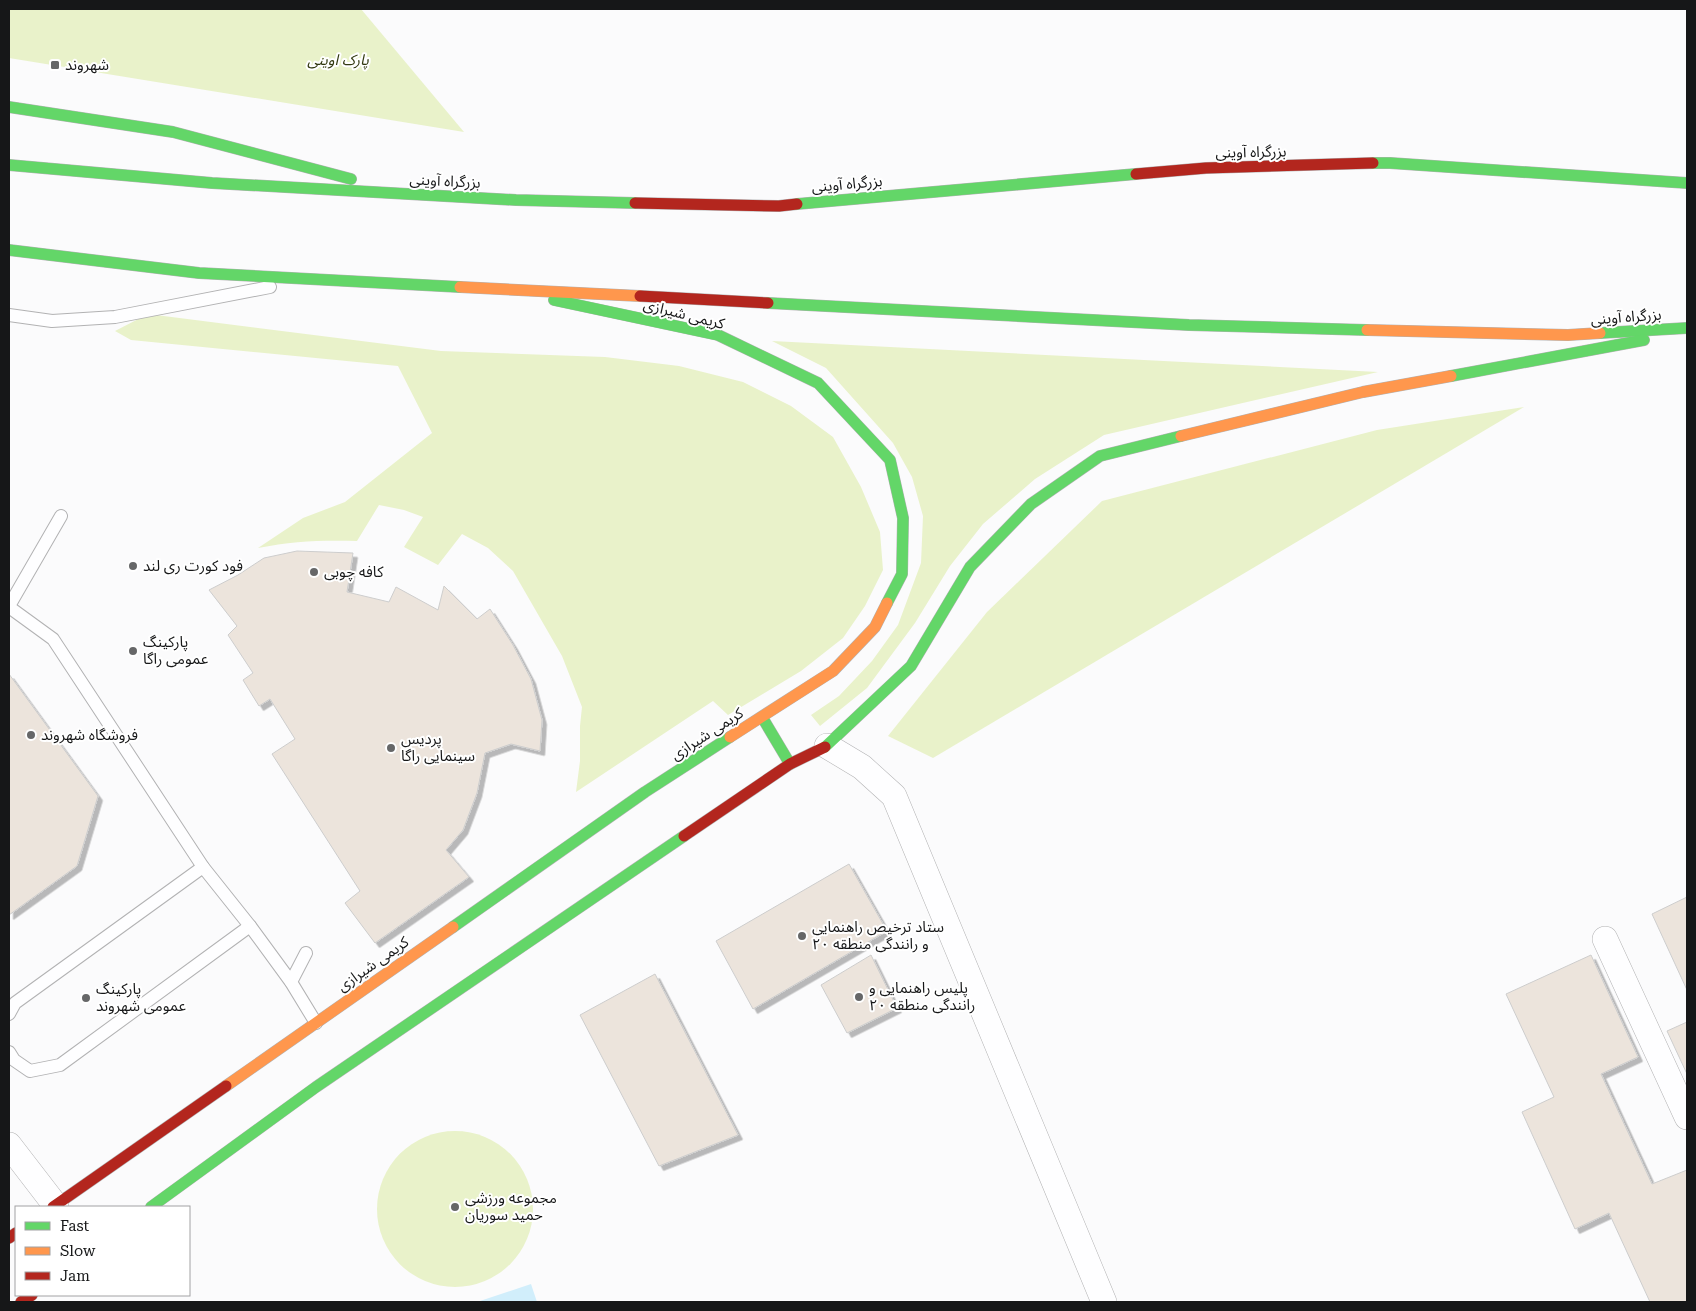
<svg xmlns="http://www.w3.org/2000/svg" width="1696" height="1311" font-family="'Roboto Serif','Noto Sans Arabic',serif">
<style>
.green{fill:#e9f2ca}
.water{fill:#d1eefb}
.building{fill:#ece4dc;stroke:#cdcdcd;filter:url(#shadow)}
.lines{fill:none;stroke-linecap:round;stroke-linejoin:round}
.lane-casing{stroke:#b2b2b3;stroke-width:14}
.street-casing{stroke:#b2b2b3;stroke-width:26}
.fast-casing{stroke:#b2b2b3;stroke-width:12}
.slow-casing{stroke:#b2b2b3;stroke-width:12}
.jam-casing{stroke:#b2b2b3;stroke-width:12}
.lane{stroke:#fefeff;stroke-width:12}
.street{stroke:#fefeff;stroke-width:25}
.fast{stroke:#63d668;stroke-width:11}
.slow{stroke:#ff974d;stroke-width:11}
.jam{stroke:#b3261e;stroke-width:11}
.poi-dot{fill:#666768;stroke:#fff;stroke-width:2}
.labels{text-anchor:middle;stroke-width:4;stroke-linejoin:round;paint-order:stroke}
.park-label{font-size:15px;font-style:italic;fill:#323911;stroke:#fff}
.poi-label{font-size:15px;fill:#161718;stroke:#fff;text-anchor:start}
.street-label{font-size:15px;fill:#161718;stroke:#fff}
</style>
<defs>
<filter id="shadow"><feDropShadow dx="4.5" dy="4.5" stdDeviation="0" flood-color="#0004"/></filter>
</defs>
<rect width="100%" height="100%" fill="#fbfbfc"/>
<!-- green -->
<g class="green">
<path d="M9 9H361L464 132 9 58Z"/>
<path d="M148 314 441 351 605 357 679 366 743 382 791 406 833 437 861 487 880 532 883 570 865 606 843 638 801 671 728 715 713 701 576 792 580 761V726L582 707 562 656 513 571 488 548 462 534 438 565 404 547 423 517 404 510 379 505 357 541C322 540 293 541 258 548L303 518 345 502 432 433 398 366 131 340 115 331Z"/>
<path d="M772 341 1378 372 1104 435 1035 479 983 524 950 566 915 623 867 688 820 726 811 715 839 696 872 661 898 625 921 563 923 516 912 477 893 443 826 368Z"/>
<path d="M1524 407 933 758 888 736 987 612 1102 501 1377 430Z"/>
<circle cx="455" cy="1209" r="78"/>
</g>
<!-- water -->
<path class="water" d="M531 1284 537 1302H477Z"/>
<!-- building -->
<g class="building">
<path d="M297 551 353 553 347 592 389 602 396 587 438 610 444 586 477 619 490 609 513 645 531 679 542 720 540 751 511 744 485 753 477 793 463 830 446 850 469 877 375 943 345 903 360 891 272 754 295 739 270 699 259 706 243 680 253 673 228 635 237 626 209 590 238 575 264 558Z"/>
<path d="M9 674 98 796 77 866 9 915Z"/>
<path d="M849 864 887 931 753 1009 716 941Z"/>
<path d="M1687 897V990L1652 914Z"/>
<path d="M871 955 897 1008 847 1033 821 985Z"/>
<path d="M1591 955 1638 1057 1601 1074 1652 1184 1687 1170V1301L1684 1302H1650L1609 1213 1575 1229 1522 1112 1554 1097 1506 994Z"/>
<path d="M655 974 738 1135 659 1166 580 1015Z"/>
<path d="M1687 1022V1074L1667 1031Z"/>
</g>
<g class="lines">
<!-- lane casing -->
<g class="lane-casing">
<g id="lane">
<path d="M9 315 52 321 115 317 270 287"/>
<path d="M9 606 61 516"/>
<path d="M9 607 53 639 203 867 250 926 291 982 316 1023"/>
<path d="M291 982 306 953"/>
<path d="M9 1014 15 1003 203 867"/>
<path d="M9 1052 14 1060 30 1071 60 1065 250 926"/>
</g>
</g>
<!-- street casing -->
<g class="street-casing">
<g id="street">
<path d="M827 746 862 767 894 796 1104 1302"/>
<path d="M1605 939 1687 1117"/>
<path d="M9 1145 56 1206"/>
</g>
</g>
<!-- fast casing -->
<g class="fast-casing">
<g id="fast">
<path d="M9 107 173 132 351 179"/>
<path d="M1373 163H1390L1687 183"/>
<path d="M9 165 212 183 516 200 635 203"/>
<path d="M797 204 1136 174"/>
<path d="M9 250 199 273 460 287"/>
<path d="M554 300 718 335 818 383 890 460 903 518 902 574 887 603"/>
<path d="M768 303 1189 325 1367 330"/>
<path d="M1600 333 1687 328"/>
<path d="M1451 376 1644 340"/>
<path d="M762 717 790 764"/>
<path d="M825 747 911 666 970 567 1031 504 1100 456 1181 436"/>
<path d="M453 927 645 792 730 737"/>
<path d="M151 1207 316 1087 684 836"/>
</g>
</g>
<!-- slow casing -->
<g class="slow-casing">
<g id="slow">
<path d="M460 287 640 296"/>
<path d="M1367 330 1568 335 1600 333"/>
<path d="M1181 436 1363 392 1451 376"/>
<path d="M730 737 833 671 875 627 887 603"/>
<path d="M226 1086 453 927"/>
</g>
</g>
<!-- jam casing -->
<g class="jam-casing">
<g id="jam">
<path d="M1136 174 1206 168 1373 163"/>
<path d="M635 203 779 206 797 204"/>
<path d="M640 296 768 303"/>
<path d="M684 836 790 764 825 747"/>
<path d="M53 1207 226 1086"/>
<path d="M9 1238 16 1233"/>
<path d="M21 1302 32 1295"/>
</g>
</g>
<!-- lane -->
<use href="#lane" class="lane"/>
<!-- street -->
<use href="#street" class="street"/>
<!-- fast -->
<use href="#fast" class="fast"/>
<!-- slow -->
<use href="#slow" class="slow"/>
<!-- jam -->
<use href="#jam" class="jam"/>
</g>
<!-- markers -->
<g class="poi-dot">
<rect x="50" y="60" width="10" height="10" rx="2.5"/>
<circle cx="133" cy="566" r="5"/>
<circle cx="314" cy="572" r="5"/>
<circle cx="133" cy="651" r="5"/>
<circle cx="31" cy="735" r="5"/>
<circle cx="391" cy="748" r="5"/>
<circle cx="802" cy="936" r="5"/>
<circle cx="859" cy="997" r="5"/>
<circle cx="86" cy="998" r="5"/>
<circle cx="455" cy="1207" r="5"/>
</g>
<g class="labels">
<!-- park labels -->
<g class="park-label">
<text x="338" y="65">پارک اوینی</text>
</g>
<!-- poi labels -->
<g class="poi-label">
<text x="65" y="70">شهروند</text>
<text x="143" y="571">فود کورت ری لند</text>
<text x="324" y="577">کافه چوبی</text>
<text x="143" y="647">پارکینگ<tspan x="143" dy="17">عمومی راگا</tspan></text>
<text x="41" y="740">فروشگاه شهروند</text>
<text x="401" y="744">پردیس<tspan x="401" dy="17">سینمایی راگا</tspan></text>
<text x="812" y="932">ستاد ترخیص راهنمایی<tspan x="812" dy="17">و رانندگی منطقه ۲۰</tspan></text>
<text x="869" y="993">پلیس راهنمایی و<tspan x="869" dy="17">رانندگی منطقه ۲۰</tspan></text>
<text x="96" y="994">پارکینگ<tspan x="96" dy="17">عمومی شهروند</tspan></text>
<text x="465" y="1203">مجموعه ورزشی<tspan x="465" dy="17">حمید سوریان</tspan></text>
</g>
<!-- street labels -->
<g class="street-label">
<text transform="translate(1251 152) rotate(-1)" y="5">بزرگراه آوینی</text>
<text transform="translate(445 181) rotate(3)" y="5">بزرگراه آوینی</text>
<text transform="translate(847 184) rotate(-5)" y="5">بزرگراه آوینی</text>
<text transform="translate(684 314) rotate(14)" y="5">کریمی شیرازی</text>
<text transform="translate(1626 317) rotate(-4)" y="5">بزرگراه آوینی</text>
<text transform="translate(707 734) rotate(-33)" y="5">کریمی شیرازی</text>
<text transform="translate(373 964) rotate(-35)" y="5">کریمی شیرازی</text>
</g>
</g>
<!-- border -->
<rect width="1696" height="1311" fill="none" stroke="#161718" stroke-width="20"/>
<!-- legend -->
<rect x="15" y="1206" width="175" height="90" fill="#ffffff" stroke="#a2a2a3"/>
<rect x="25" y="1222" width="25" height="8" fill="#63d668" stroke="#a2a2a3"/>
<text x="60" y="1231" font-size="15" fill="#161718">Fast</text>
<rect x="25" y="1247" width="25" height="8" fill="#ff974d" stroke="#a2a2a3"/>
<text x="60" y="1256" font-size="15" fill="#161718">Slow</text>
<rect x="25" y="1272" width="25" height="8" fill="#b3261e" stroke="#a2a2a3"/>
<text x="60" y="1281" font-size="15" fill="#161718">Jam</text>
</svg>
